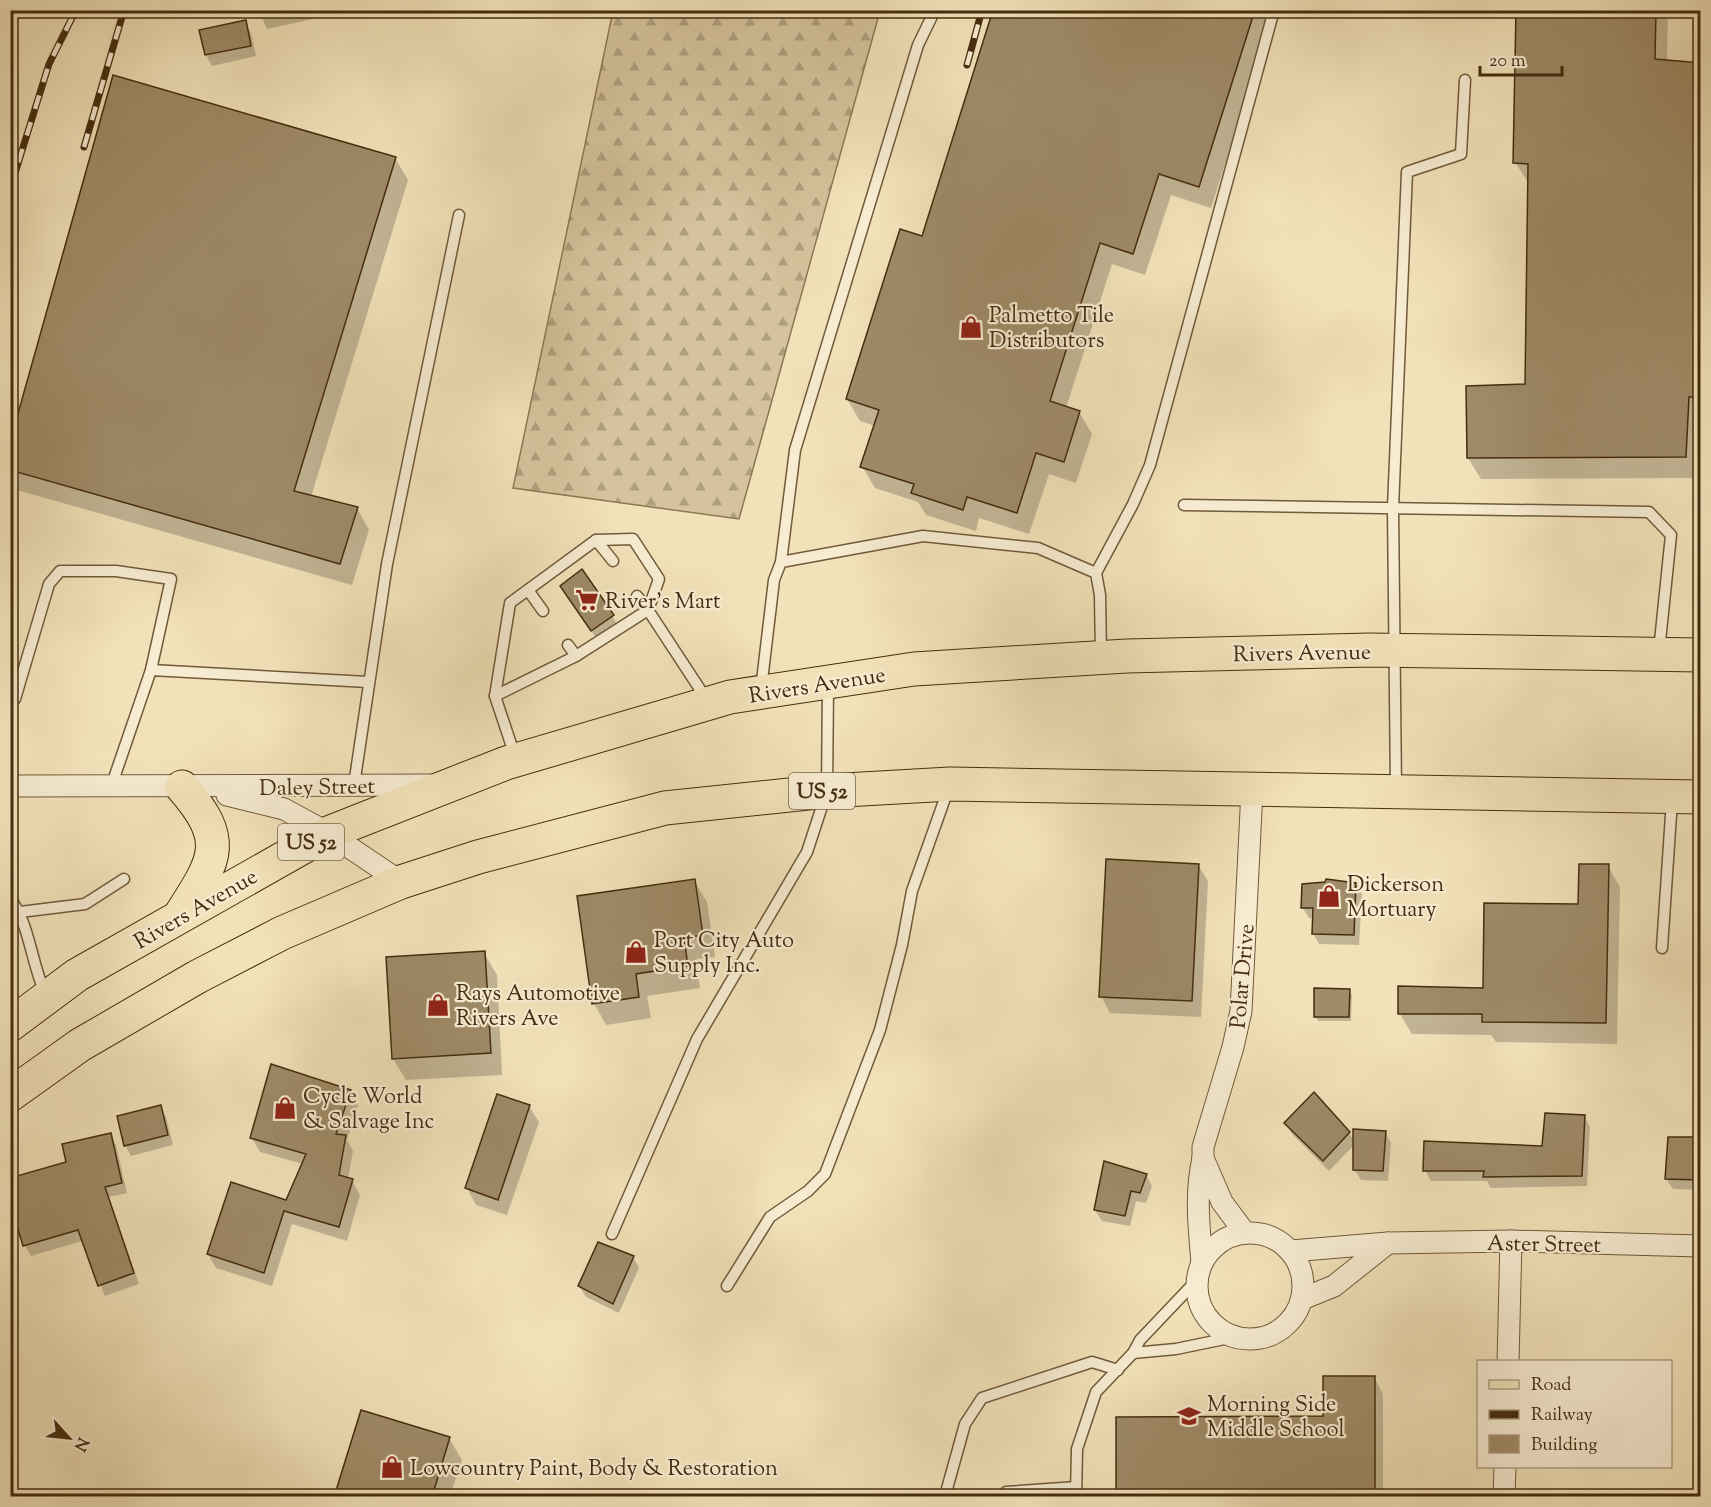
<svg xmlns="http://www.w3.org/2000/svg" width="1711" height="1507" font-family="'Sorts Mill Goudy',serif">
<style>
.forest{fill:url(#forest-firs);stroke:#8d7856;stroke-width:1.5}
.shadow{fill:#0003}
.building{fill:#9f8b68;stroke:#452d10;stroke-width:1.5}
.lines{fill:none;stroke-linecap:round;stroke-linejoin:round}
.lane-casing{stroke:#705a3a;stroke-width:13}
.street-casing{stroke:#705a3a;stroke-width:23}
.primary-casing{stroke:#452d10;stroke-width:35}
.lane{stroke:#f7ecd2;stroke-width:10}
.street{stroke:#f7ecd2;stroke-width:21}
.primary{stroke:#f2e2ba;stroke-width:33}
.rail-casing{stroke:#452d10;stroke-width:7}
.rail{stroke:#f7ecd2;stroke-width:4.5;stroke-dasharray:14;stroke-linecap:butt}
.labels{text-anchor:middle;stroke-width:4.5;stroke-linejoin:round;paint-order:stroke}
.shield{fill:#f7ecd2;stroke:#7a664a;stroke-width:1.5}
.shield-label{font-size:21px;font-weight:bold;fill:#452d10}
.poi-label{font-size:22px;fill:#452d10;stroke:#f7ecd2;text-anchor:start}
.street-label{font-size:22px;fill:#452d10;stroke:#f7ecd2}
</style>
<defs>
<pattern id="forest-firs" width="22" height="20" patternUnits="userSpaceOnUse" patternTransform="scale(1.5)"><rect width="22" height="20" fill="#d5c39d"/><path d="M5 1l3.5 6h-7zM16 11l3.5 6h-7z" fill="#af9f7f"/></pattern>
</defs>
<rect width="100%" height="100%" fill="#f2e2ba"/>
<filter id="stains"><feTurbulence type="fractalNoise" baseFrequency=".00333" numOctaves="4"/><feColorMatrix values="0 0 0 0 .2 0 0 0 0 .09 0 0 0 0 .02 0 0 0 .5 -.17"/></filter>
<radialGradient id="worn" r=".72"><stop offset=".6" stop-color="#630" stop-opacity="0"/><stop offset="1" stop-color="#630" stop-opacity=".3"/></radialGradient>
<!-- forest -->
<path class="forest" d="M613 11H880L739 519 513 488Z"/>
<!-- shadow -->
<g class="shadow">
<path d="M259 10H311L313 19 267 29Z"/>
<path d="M995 10H1260L1269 26 1211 208 1171 195 1145 275 1112 264 1066 408 1079 412 1092 434 1076 483 1049 474 1029 534 979 518 976 531 926 515 918 502 875 488 862 466 875 426 860 421 847 399 923 238Z"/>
<path d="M1518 10H1668L1667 62 1700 64V420L1698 478 1481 479 1468 458 1526 385 1529 184 1515 162Z"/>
<path d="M245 22 251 33 256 56 212 66 206 55 201 31Z"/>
<path d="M395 158 408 180 311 497 357 508 369 530 352 585 17 490 10 478V448Z"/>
<path d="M10 191 19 206 10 234Z"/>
<path d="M568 597 612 616 618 626 598 641Z"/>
<path d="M1198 865 1208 881 1201 1017 1110 1013 1101 996Z"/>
<path d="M1608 866 1620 887 1617 1044 1496 1042 1491 1035 1412 1034 1400 1014 1484 990 1580 905Z"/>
<path d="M1327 880 1356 884 1362 895 1359 945 1319 944 1313 933 1314 918H1309L1302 907Z"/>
<path d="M694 881 707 902 715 957 696 959 700 988 647 996 651 1018 606 1025 594 1003Z"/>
<path d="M484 953 497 975 502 1075 406 1080 393 1059Z"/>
<path d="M1349 990 1352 995 1351 1021H1318L1315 1016Z"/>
<path d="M350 1091 358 1105 347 1140 353 1151 348 1179 352 1180 360 1195 347 1241 292 1224 272 1286 216 1268 208 1254 287 1202 303 1164 260 1152 252 1138Z"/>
<path d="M529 1106 539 1122 507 1215 476 1205 467 1188Z"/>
<path d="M160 1107 166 1117 173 1145 131 1156 125 1145Z"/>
<path d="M1584 1116 1590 1127 1587 1186 1491 1188 1487 1181H1431L1425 1170 1543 1148Z"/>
<path d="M1286 1124 1349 1133 1355 1142 1385 1132 1391 1143 1388 1181 1361 1180 1354 1169 1355 1144 1329 1171 1292 1134Z"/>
<path d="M110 1135 116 1145 127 1193 109 1197 139 1284 105 1296 82 1241 31 1256 25 1246 68 1163Z"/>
<path d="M1700 1139V1190L1673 1189 1666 1179Z"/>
<path d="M1146 1175 1152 1186 1146 1203 1136 1201 1130 1226 1102 1221 1095 1210Z"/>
<path d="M633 1257 639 1268 619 1313 586 1297 579 1286Z"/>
<path d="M1374 1377 1383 1394V1496H1118L1325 1417Z"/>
<path d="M449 1438 462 1460 450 1496H335Z"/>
</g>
<!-- building -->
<g class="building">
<path d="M993 10H1255L1199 187 1159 174 1133 254 1100 243 1050 401 1080 411 1064 462 1036 453 1017 513 967 497 963 510 911 493 914 484 860 467 879 410 846 399 900 229 922 236Z"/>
<path d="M1516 10H1656L1655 59 1701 63V397H1689L1686 457 1467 458 1466 386 1525 384 1528 164 1513 163Z"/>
<path d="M246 20 251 46 205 55 199 30Z"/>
<path d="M113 75 396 157 294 491 358 507 340 564 10 470V442Z"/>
<path d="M582 569 614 615 591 631 560 586Z"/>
<path d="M1106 859 1199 864 1192 1001 1099 997Z"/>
<path d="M1579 864H1609L1606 1023 1482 1022V1014H1398V986L1483 988 1484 903 1578 904Z"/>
<path d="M695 879 703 935 684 938 688 966 636 974 639 997 592 1004 577 896Z"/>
<path d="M1326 879 1356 883 1354 935 1312 934 1313 908H1301L1302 884 1325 882Z"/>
<path d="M485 951 491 1053 392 1059 386 957Z"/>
<path d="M1314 988 1350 989 1349 1017H1314Z"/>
<path d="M271 1064 351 1090 336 1134 346 1135 339 1175 353 1179 339 1227 284 1211 264 1273 207 1254 231 1182 286 1200 306 1154 250 1138Z"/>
<path d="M1314 1092 1350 1132 1323 1161 1284 1123Z"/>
<path d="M497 1094 530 1105 498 1200 465 1188Z"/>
<path d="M161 1105 168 1135 124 1146 117 1116Z"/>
<path d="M1545 1113 1585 1115 1582 1176 1483 1177 1484 1171H1423L1424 1141 1542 1146Z"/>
<path d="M1353 1129 1386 1131 1383 1171 1353 1170Z"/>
<path d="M111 1133 122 1183 105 1187 134 1273 98 1286 78 1230 23 1246 10 1202V1178L66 1162 62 1144Z"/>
<path d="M1668 1137H1701V1180L1665 1179Z"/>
<path d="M1104 1161 1147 1174 1140 1193 1131 1191 1125 1216 1094 1210Z"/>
<path d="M598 1242 634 1256 613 1304 578 1286Z"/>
<path d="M1323 1376H1375V1497H1116V1417L1323 1416Z"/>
<path d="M361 1410 450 1437 432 1497H334Z"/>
</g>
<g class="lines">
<!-- lane casing -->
<g class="lane-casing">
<g id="lane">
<path d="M1184 505 1649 512 1671 535 1659 651"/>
<path d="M596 540 633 539 659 579 648 610"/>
<path d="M781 562 795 450 918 45 935 10"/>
<path d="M1096 573 1133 504 1150 465 1274 10"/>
<path d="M528 590 543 611"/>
<path d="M637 596 648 610"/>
<path d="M568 645 576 656"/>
<path d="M761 689 774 580 781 562 923 536 1038 548 1096 573 1100 595 1101 654"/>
<path d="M495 696 510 603 596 540 613 561"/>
<path d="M15 699 49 584 60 571H116L171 579 151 670"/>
<path d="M515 756 495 696 576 656 648 610 707 700"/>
<path d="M354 785 387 564 459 215"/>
<path d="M111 787 151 670 368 682"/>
<path d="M1396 790 1393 508 1407 172 1461 154 1465 80"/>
<path d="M10 898C30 925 31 962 45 993"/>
<path d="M20 912 85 904 124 879"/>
<path d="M1662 948 1672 800"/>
<path d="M612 1234 697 1039 807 852 827 791 828 686"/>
<path d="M1197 1280 1140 1340 1133 1353 1176 1349 1234 1337"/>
<path d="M727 1286 770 1217 808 1191 825 1174 880 1030 902 945 912 891 949 787"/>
<path d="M945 1496 965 1424 982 1398 1092 1362 1118 1370"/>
<path d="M1006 1496V1492L1076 1487"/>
<path d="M1076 1496 1077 1449 1096 1392 1133 1353"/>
</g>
</g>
<!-- street casing -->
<g class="street-casing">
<g id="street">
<path d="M10 786 433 785"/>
<path d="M227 795 284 809 328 833 401 882"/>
<path d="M1203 1158V1147L1233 1047 1241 1011 1252 790"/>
<circle cx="1250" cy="1286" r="53"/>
<path d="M1388 1243 1511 1241 1700 1246"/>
<path d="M1291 1251 1388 1243 1334 1286 1302 1299"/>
<path d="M1202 1263C1199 1227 1195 1194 1203 1158L1222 1202 1245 1233"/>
<path d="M1508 1362 1511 1241"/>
<path d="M1504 1496 1505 1466"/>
</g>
</g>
<!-- primary casing -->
<g class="primary-casing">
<g id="primary">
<path d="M181 914C216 859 229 841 182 787"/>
<path d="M10 1025 77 975 328 833 506 763 730 697 914 669 1127 656 1369 650 1700 655"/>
<path d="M10 1095 80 1045 197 977 282 933 401 882 478 857 665 808 827 791 950 784 1700 797"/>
</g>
</g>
<!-- lane -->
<use href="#lane" class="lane"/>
<!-- street -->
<use href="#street" class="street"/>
<!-- primary -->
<use href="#primary" class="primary"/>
<!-- rail casing -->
<g class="rail-casing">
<g id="rail">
<path d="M967 65 982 10"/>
<path d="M84 147 124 10"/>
<path d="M10 189 49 64 76 10"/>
</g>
</g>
<!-- rail -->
<use href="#rail" class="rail"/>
</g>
<!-- icons -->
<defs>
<g id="shop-bare" transform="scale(1.8)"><path d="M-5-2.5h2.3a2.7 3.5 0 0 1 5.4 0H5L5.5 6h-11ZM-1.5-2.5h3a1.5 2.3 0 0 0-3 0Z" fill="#8f2418" stroke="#f7ecd2" stroke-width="2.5" paint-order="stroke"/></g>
<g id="supermarket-bare" transform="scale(1.8)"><path d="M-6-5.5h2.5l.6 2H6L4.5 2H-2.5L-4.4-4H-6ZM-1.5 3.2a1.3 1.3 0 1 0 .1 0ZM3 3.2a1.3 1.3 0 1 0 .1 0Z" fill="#8f2418" stroke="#f7ecd2" stroke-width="2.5" paint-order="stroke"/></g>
<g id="school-bare" transform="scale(1.8)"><path d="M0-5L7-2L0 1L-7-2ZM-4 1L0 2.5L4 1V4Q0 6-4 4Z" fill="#8f2418" stroke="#f7ecd2" stroke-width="2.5" paint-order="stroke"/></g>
</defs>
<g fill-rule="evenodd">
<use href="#shop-bare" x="971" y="327"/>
<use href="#supermarket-bare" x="587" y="600"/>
<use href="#shop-bare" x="1329" y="896"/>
<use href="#shop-bare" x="636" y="952"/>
<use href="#shop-bare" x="438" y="1005"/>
<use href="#shop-bare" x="285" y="1108"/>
<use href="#school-bare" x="1189" y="1416"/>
<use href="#shop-bare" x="392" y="1467"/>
</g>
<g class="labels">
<!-- shield labels -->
<g class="shield">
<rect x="789" y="773" width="66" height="36" rx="4.5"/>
<rect x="278" y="824" width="66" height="36" rx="4.5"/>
</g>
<g class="shield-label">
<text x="822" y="798">US 52</text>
<text x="311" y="849">US 52</text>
</g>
<!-- poi labels -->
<g class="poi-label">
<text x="989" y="322">Palmetto Tile<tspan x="989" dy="25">Distributors</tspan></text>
<text x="605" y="608">River's Mart</text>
<text x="1347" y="891">Dickerson<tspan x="1347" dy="25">Mortuary</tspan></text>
<text x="654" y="947">Port City Auto<tspan x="654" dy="25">Supply Inc.</tspan></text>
<text x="456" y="1000">Rays Automotive<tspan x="456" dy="25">Rivers Ave</tspan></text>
<text x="303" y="1103">Cycle World<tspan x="303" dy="25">&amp; Salvage Inc</tspan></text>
<text x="1207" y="1411">Morning Side<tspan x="1207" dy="25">Middle School</tspan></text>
<text x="410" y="1475">Lowcountry Paint, Body &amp; Restoration</text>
</g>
<!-- street labels -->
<g class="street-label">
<text transform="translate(1302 652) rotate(-1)" y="8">Rivers Avenue</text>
<text transform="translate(817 684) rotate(-9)" y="8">Rivers Avenue</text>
<text transform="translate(317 786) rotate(-1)" y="8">Daley Street</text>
<text transform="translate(195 908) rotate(-30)" y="8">Rivers Avenue</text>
<text transform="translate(1241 976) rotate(-85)" y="8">Polar Drive</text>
<text transform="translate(1544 1243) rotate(1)" y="8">Aster Street</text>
</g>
</g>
<!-- margin -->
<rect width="1711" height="1507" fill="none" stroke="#f2e2ba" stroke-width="36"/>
<rect x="12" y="12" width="1687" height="1483" fill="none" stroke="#452d10" stroke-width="3"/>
<rect x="18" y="18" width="1675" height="1471" fill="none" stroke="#452d10" stroke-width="1.5"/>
<!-- legend -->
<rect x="1477" y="1360" width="195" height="108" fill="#f7ecd2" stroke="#b0a084" stroke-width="1.5"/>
<rect x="1489" y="1380" width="30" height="9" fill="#f2e2ba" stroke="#b0a084" stroke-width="1.5"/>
<text x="1531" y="1390" font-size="18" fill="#452d10">Road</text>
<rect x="1489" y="1410" width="30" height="9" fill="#452d10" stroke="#b0a084" stroke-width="1.5"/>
<text x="1531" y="1420" font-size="18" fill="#452d10">Railway</text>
<rect x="1489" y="1435" width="30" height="18" fill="#9f8b68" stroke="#b0a084" stroke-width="1.5"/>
<text x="1531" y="1450" font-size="18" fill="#452d10">Building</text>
<!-- north arrow -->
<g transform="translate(69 1438) rotate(117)" stroke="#f7ecd2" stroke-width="4.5" paint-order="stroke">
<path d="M0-4.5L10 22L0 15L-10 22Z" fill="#452d10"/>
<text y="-9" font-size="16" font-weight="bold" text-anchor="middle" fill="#452d10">N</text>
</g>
<!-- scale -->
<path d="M1480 66v9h82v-9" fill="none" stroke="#452d10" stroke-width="3"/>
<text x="1489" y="66" font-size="18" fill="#452d10" stroke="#f7ecd2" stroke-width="4.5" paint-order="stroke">20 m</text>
<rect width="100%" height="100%" filter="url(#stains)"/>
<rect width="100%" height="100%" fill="url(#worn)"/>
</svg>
